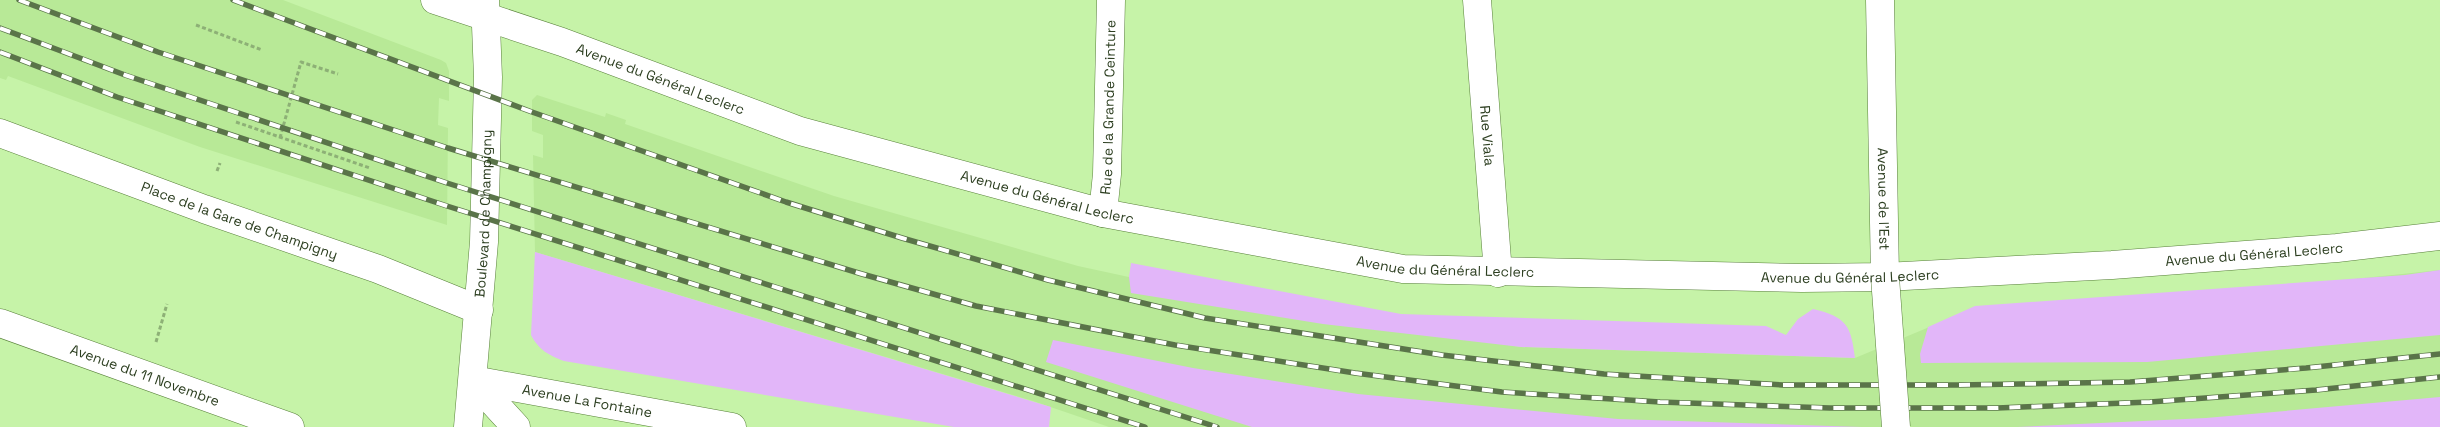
<svg xmlns="http://www.w3.org/2000/svg" width="2440" height="427" font-family="'Space Grotesk',sans-serif">
<style>
.built{fill:#b8e997}
.green{fill:#e2b6f9}
.lines{fill:none;stroke-linecap:round;stroke-linejoin:round}
.minor-casing{stroke:#58803a;stroke-width:29}
.major-casing{stroke:#58803a;stroke-width:29}
.path{stroke:#8db076;stroke-width:3;stroke-dasharray:4 2.5;stroke-linecap:butt}
.minor{stroke:#fff;stroke-width:28}
.major{stroke:#fff;stroke-width:28}
.rail-casing{stroke:#5a7449;stroke-width:5.5}
.rail{stroke:#fff;stroke-width:4;stroke-dasharray:11;stroke-linecap:butt}
.minor-bridge-casing{stroke:#58803a;stroke-width:29;stroke-linecap:butt}
.minor-bridge{stroke:#fff;stroke-width:28}
.labels{text-anchor:middle;stroke-width:4;stroke-linejoin:round;paint-order:stroke}
.street-label{font-size:14px;fill:#2d3f21;stroke:#fff}
</style>
<rect width="100%" height="100%" fill="#c6f3a8"/>
<!-- built -->
<g class="built">
<path d="M0 0H283L441 60 446 63 449 71V101L439 98 438 125 448 128 447 225 200 147 8 76 6 80 0 78Z"/>
<path d="M537 95 605 117 606 113 626 120 625 124 834 196 1078 266 1277 309 1521 347 1855 358 1939 323 2440 270V427H1109L1033 401 535 252 533 155 543 158V135L532 131V100Z"/>
</g>
<!-- green -->
<g class="green">
<path d="M535 252 1051 407 1049 427H954L564 361C548 355 539 350 531 335Z"/>
<path d="M1131 263 1401 314 1766 326 1786 335 1798 319 1813 309C1847 317 1851 326 1855 358L1521 347 1323 324 1131 293 1129 277Z"/>
<path d="M2440 270V335L2147 362 1921 363 1920 354 1928 327 1975 306 2405 275Z"/>
<path d="M1053 340 1193 368 1358 394 1618 419 1862 427H1252L1046 362Z"/>
<path d="M2440 397V427H2017L2206 418Z"/>
</g>
<g class="lines">
<!-- minor casing -->
<g class="minor-casing">
<g id="minor">
<path id="s1" d="M435 0 562 42 800 131 1103 213 1403 269 1802 278 1885 277 2112 265 2337 248 2440 236"/>
<path id="s2" d="M1477 0 1498 273"/>
<path id="s3" d="M1880 0 1885 277"/>
<path id="s4" d="M0 133 204 209 378 269 479 310"/>
<path id="s5" d="M1103 213 1107 174 1111 0"/>
<path id="s6" d="M0 323 290 427"/>
<path id="s7" d="M473 380 732 427"/>
<path d="M473 380 516 427"/>
</g>
</g>
<!-- major casing -->
<g class="major-casing">
<g id="major">
<path id="s8" d="M468 427 484 242 488 77 485 0"/>
</g>
</g>
<!-- path -->
<g class="path">
<path d="M196 25 262 50"/>
<path d="M236 122 370 168"/>
<path d="M280 138 301 62 338 74"/>
<path d="M217 171 220 163"/>
<path d="M156 342 167 304"/>
</g>
<!-- minor -->
<use href="#minor" class="minor"/>
<!-- major -->
<use href="#major" class="major"/>
<!-- rail casing -->
<g class="rail-casing">
<g id="rail">
<path d="M19 0 158 52 448 148 862 274 976 306 1175 345 1355 373 1502 392 1660 402 1830 408H1997L2150 402 2316 390 2440 377"/>
<path d="M233 0 532 112 786 202 902 238 1048 280 1205 318 1442 355 1604 374 1783 385H1957L2130 382 2306 368 2440 354"/>
<path d="M0 28 125 75 447 183 1217 427"/>
<path d="M0 52 117 97 447 206 1145 427"/>
</g>
</g>
<!-- rail -->
<use href="#rail" class="rail"/>
<!-- minor-bridge casing -->
<g class="minor-bridge-casing">
<path id="minor-bridge" d="M1885 277 1896 427"/>
</g>
<!-- minor-bridge -->
<use href="#minor-bridge" class="minor-bridge"/>
</g>
<g class="labels">
<!-- street labels -->
<g class="street-label">
<text dy="5" stroke="none"><textPath href="#s1" startOffset="239">Avenue du Général Leclerc</textPath></text>
<text dy="5" stroke="none"><textPath href="#s5" startOffset="106">Rue de la Grande Ceinture</textPath></text>
<text dy="5" stroke="none"><textPath href="#s2" startOffset="136">Rue Viala</textPath></text>
<text dy="5" stroke="none"><textPath href="#s1" startOffset="644">Avenue du Général Leclerc</textPath></text>
<text dy="5" stroke="none"><textPath href="#s3" startOffset="199">Avenue de l'Est</textPath></text>
<text dy="5" stroke="none"><textPath href="#s8" startOffset="214">Boulevard de Champigny</textPath></text>
<text dy="5" stroke="none"><textPath href="#s4" startOffset="255">Place de la Gare de Champigny</textPath></text>
<text dy="5" stroke="none"><textPath href="#s1" startOffset="1859">Avenue du Général Leclerc</textPath></text>
<text dy="5" stroke="none"><textPath href="#s1" startOffset="1049">Avenue du Général Leclerc</textPath></text>
<text dy="5" stroke="none"><textPath href="#s1" startOffset="1454">Avenue du Général Leclerc</textPath></text>
<text dy="5" stroke="none"><textPath href="#s6" startOffset="154">Avenue du 11 Novembre</textPath></text>
<text dy="5" stroke="none"><textPath href="#s7" startOffset="116">Avenue La Fontaine</textPath></text>
</g>
</g>
</svg>
